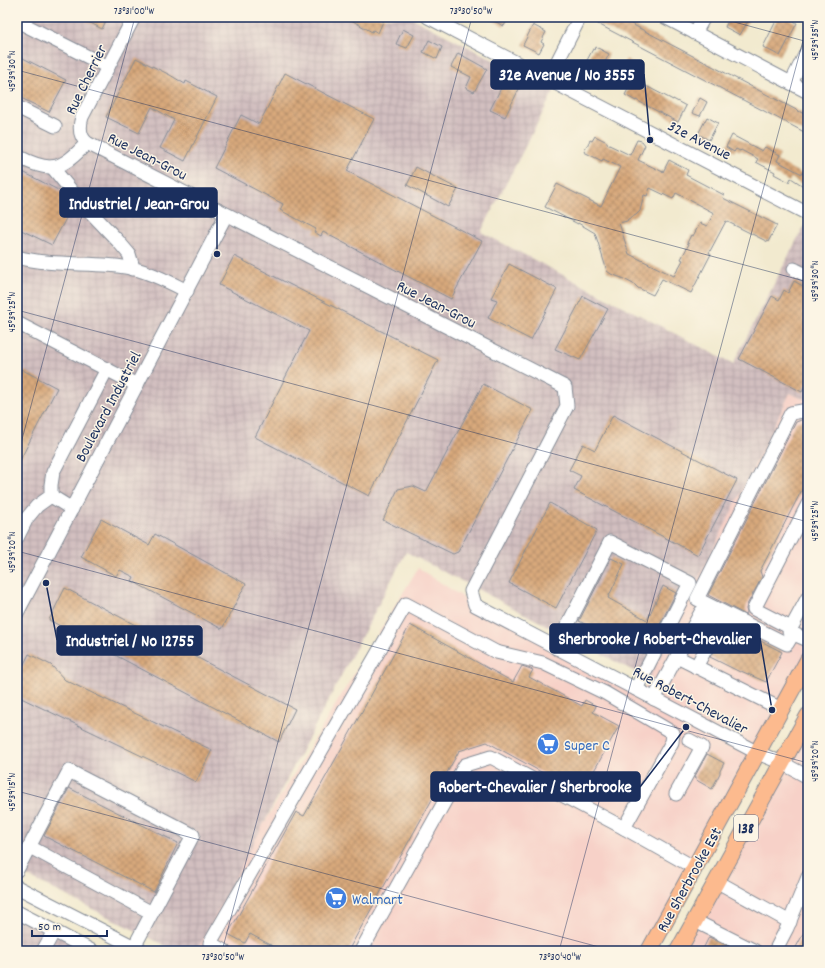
<svg xmlns="http://www.w3.org/2000/svg" width="825" height="968" font-family="Dekko,sans-serif">
<style>
.built{fill:#f7d1c8}
.industrial{fill:url(#industrial-grid)}
.building{fill:url(#building-cross-hatch);fill-rule:evenodd}
.lines{fill:none;stroke-linecap:round;stroke-linejoin:round}
.minor-casing{stroke:#868c96;stroke-width:15}
.major-casing{stroke:#868c96;stroke-width:18}
.minor{stroke:#fff;stroke-width:13}
.major{stroke:#fcba8e;stroke-width:16}
.ticks{fill:none;stroke:#1b2f5e;stroke-width:1;stroke-opacity:0.45}
.labels{text-anchor:middle;stroke-width:3;stroke-linejoin:round;paint-order:stroke}
.shield{fill:#fcf5e5;stroke:#5e6a86;stroke-width:1}
.shield-label{font-size:15px;font-weight:bold;fill:#1b2f5e}
.street-label{font-size:16px;fill:#1b2f5e;stroke:#fcf5e5}
.shop-label{font-size:16px;fill:#366cbe;stroke:#fcf5e5;text-anchor:start}
.leader{fill:none;stroke:#1b2f5e;stroke-width:1.5}
.callout-dot{fill:#1b2f5e;stroke:#fcf5e5;stroke-width:1.5}
.callout{fill:#1b2f5e;stroke:#1b2f5e;stroke-width:1.5}
.callout-label{font-size:17px;text-anchor:middle;font-weight:bold;fill:#fff}
.neatline{fill:none;stroke:#1b2f5e;stroke-width:1.5}
.ticks-label{font-size:10px;text-anchor:middle;fill:#1b2f5e}
</style>
<defs>
<pattern id="industrial-grid" width="8" height="8" patternUnits="userSpaceOnUse"><rect width="8" height="8" fill="#d2bfc0"/><path d="M0 4h8M4 0v8" fill="none" stroke="#b4a4a7"/></pattern>
<pattern id="building-cross-hatch" width="8" height="8" patternUnits="userSpaceOnUse"><rect width="8" height="8" fill="#d8a97b"/><path d="M0 0l8 8M0 8l8-8" fill="none" stroke="#ae8a68"/></pattern>
</defs>
<rect width="100%" height="100%" fill="#fcf5e5"/>
<filter id="ink" filterUnits="userSpaceOnUse"><feTurbulence type="fractalNoise" baseFrequency=".025" numOctaves="2"/><feDisplacementMap in="SourceGraphic" scale="8" xChannelSelector="R" yChannelSelector="G"/><feConvolveMatrix kernelMatrix="1 2 1 2 8 2 1 2 1" color-interpolation-filters="sRGB"/></filter>
<filter id="wash" filterUnits="userSpaceOnUse"><feTurbulence type="fractalNoise" baseFrequency=".012" numOctaves="4" result="noise"/><feDisplacementMap in="SourceGraphic" scale="16" xChannelSelector="R" yChannelSelector="G"/><feGaussianBlur stdDeviation="0.9" result="paint"/><feColorMatrix in="noise" values="0 0 0 0 0 0 0 0 0 0 0 0 0 0 0 0 0 1.4 0 .05"/><feComposite in="paint" operator="in"/></filter>
<g filter="url(#wash)">
<rect width="100%" height="100%" fill="#f2eacf"/>
<!-- built -->
<g class="built">
<path d="M790 393 808 401V660L649 951H187L418 568 475 605 642 692Z"/>
<path d="M808 710V951H678Z"/>
</g>
<!-- industrial -->
<g class="industrial">
<path d="M17 17H410L554 91 481 232 733 364 808 218V401L790 393 649 679 406 552 197 951H176L17 871Z"/>
<path d="M17 912 92 951H17Z"/>
</g>
<g id="blocks">
<!-- building -->
<g class="building">
<path d="M79 17H108L102 29Z"/>
<path d="M346 17H385L378 33 373 30 372 32Z"/>
<path d="M486 17H509L504 26Z"/>
<path d="M602 17H618L808 116V134L598 24Z"/>
<path d="M730 17H741L748 21 740 35 725 27Z"/>
<path d="M778 17H786L797 23 780 56 763 47Z"/>
<path d="M533 25 546 32 541 42 544 44 539 53 523 45Z"/>
<path d="M403 29 414 35 407 48 396 44Z"/>
<path d="M429 40 442 47 437 59 423 52Z"/>
<path d="M596 47 609 54 601 70 609 73 601 87 600 88 587 81 586 82 579 78 580 76 574 73 576 69 575 68 579 61 585 64 593 49 595 50Z"/>
<path d="M458 53 487 69 474 92 466 88 471 77 451 67Z"/>
<path d="M17 55 66 80 49 112 17 96Z"/>
<path d="M136 58 170 75 185 84 186 81 217 97 185 161 160 148 174 120 152 107 139 133 106 117Z"/>
<path d="M626 59 636 65 629 79 618 73Z"/>
<path d="M285 73 374 119 347 171 482 241 451 299 323 232 321 236 314 232 316 229 280 210 283 204 214 168 241 115 259 124Z"/>
<path d="M512 80 521 85 505 117 490 110 503 84 509 87Z"/>
<path d="M631 83 644 90 646 86 673 100V99L686 106 678 122 636 100V101L625 95Z"/>
<path d="M700 98 707 102 700 116 692 113Z"/>
<path d="M707 117 718 123 709 140 698 134Z"/>
<path d="M732 135 762 151 765 147 780 155 777 161 802 174 808 164V189L791 178 789 182 774 174 775 172 756 162 758 159 741 150 740 151 736 149 734 152 726 147Z"/>
<path d="M595 136 607 142V144L630 155 637 140 642 141 645 145 638 160 663 172 669 160 688 170 686 175 724 195 723 198 777 225 768 242 726 221 709 253 711 254 691 293 662 279 653 295 638 288 635 285 622 278 611 274 607 271 595 233 578 223V224L545 207 557 184 601 206 620 167 603 159 602 161 584 152 590 140 592 141ZM650 188 673 199 676 193 714 213 707 226 700 223 693 236 691 235 687 243 689 244 681 259 683 260 674 276 629 254 619 223 627 221 628 219 636 215 640 211 644 195 647 196Z"/>
<path d="M416 167 458 189 448 207 407 185Z"/>
<path d="M17 169 62 192 73 205 52 245 17 228Z"/>
<path d="M234 256 438 360 369 496 255 437 309 331 219 285Z"/>
<path d="M509 264 557 289 531 340 488 318 497 300 491 298Z"/>
<path d="M794 281 808 289V380L802 392 739 359 772 296 779 300 784 290 788 293Z"/>
<path d="M583 296 608 309 580 360 555 349Z"/>
<path d="M17 367 57 388 17 466Z"/>
<path d="M483 384 533 410 458 552 453 554 383 520 398 489 413 486 426 492Z"/>
<path d="M613 415 737 480 698 555 574 490 581 476 569 470 583 444 595 450Z"/>
<path d="M804 419 808 421V478L760 571 762 577 747 605 746 609 747 613 746 615 708 595 796 422Z"/>
<path d="M550 503 597 530 556 608 509 583Z"/>
<path d="M101 519 149 545 155 534 246 584 222 629 132 581 134 577 120 570 116 576 81 557Z"/>
<path d="M611 558 624 564 608 598 647 620 663 586 676 593 645 654 579 621Z"/>
<path d="M65 588 295 709 279 742 49 620Z"/>
<path d="M410 625 513 682 522 666 528 668 533 670 529 677 582 706 585 700 596 706 593 712 619 726 581 794 487 742 459 751 348 951H282L250 934 245 943 228 934 296 812 304 816Z"/>
<path d="M723 633 736 640 742 641 749 644 753 637 782 652 766 682 741 671 740 672 710 657Z"/>
<path d="M29 654 51 665 65 680 212 750 196 782 17 696V678Z"/>
<path d="M707 754 724 763 720 771V773L712 789 698 781 697 780 694 778Z"/>
<path d="M69 788 178 843 154 892 44 836Z"/>
<path d="M808 925V951H794Z"/>
<path d="M709 937 734 949 737 951H702Z"/>
</g>
</g>
</g>
<g filter="url(#ink)">
<use href="#blocks" fill-opacity="0" stroke="#868c96" stroke-width="1"/>
<g class="lines">
<!-- minor casing -->
<g class="minor-casing">
<g id="minor">
<path d="M134 17 82 117C79 127 79 136 87 143L565 387 567 406 471 591 475 605 758 753 782 763 808 777"/>
<path d="M428 17 808 214"/>
<path d="M665 17 808 92"/>
<path d="M17 21 108 67"/>
<path d="M695 33 704 17"/>
<path d="M548 80 580 17"/>
<path d="M791 83 808 49"/>
<path d="M17 107 55 126"/>
<path d="M17 156C52 174 61 170 87 143"/>
<path d="M52 167 79 200 118 241 129 254 132 264V269"/>
<path d="M17 257C57 268 100 260 139 270 156 275 171 283 187 291"/>
<path d="M794 269 808 276"/>
<path d="M17 323 137 385"/>
<path d="M51 496V485L53 472 107 369"/>
<path d="M17 538 27 518 37 506 51 496 72 509"/>
<path d="M808 597 789 632 808 640"/>
<path d="M17 613 226 215"/>
<path d="M791 628 754 609 808 504"/>
<path d="M793 634 787 644 697 599 791 413 808 410"/>
<path d="M556 648 610 542 690 583 636 689"/>
<path d="M677 657 781 709"/>
<path d="M696 667 715 632V628L701 621"/>
<path d="M654 699 701 612 740 633"/>
<path d="M676 794 702 747 689 740"/>
<path d="M30 847 152 913"/>
<path d="M17 870 69 771 193 835 134 947"/>
<path d="M716 881 790 922"/>
<path d="M17 887 142 951"/>
<path d="M17 912 92 951"/>
<path d="M695 921 755 951"/>
<path d="M43 951 54 931"/>
<path d="M224 951 210 943 406 604 496 652 543 663 605 693 673 733 672 742 624 828"/>
<path d="M361 951 465 765 491 757 624 828 695 868"/>
<path d="M775 951 787 928 808 877"/>
</g>
</g>
<!-- major casing -->
<g class="major-casing">
<g id="major">
<path d="M649 951 808 660"/>
<path d="M678 951 808 716"/>
</g>
</g>
<!-- minor -->
<use href="#minor" class="minor"/>
<!-- major -->
<use href="#major" class="major"/>
</g>
</g>
<!-- ticks -->
<path class="ticks" d="M716 17 808 42M17 70 808 282M17 310 808 522M17 458 135 17M17 551 808 763M17 791 614 951M222 951 472 17M559 951 808 22"/>
<!-- icons -->
<defs>
<g id="supermarket-disc" transform="scale(1.15)"><circle r="9.5" fill="#3f7fe0" stroke="#fcf5e5"/><path d="M-6-5.5h2.5l.6 2H6L4.5 2H-2.5L-4.4-4H-6ZM-1.5 3.2a1.3 1.3 0 1 0 .1 0ZM3 3.2a1.3 1.3 0 1 0 .1 0Z" fill="#fff"/></g>
</defs>
<g fill-rule="evenodd">
<use href="#supermarket-disc" x="548" y="744"/>
<use href="#supermarket-disc" x="336" y="898"/>
</g>
<g class="labels">
<!-- shield labels -->
<rect class="shield" x="734" y="815" width="24" height="26" rx="3"/>
<g class="shield-label">
<text x="746" y="833">138</text>
</g>
<!-- street labels -->
<g class="street-label">
<text transform="translate(85 79) rotate(-64)" y="6">Rue Cherrier</text>
<text transform="translate(700 139) rotate(27)" y="6">32e Avenue</text>
<text transform="translate(148 155) rotate(27)" y="6">Rue Jean-Grou</text>
<text transform="translate(437 303) rotate(27)" y="6">Rue Jean-Grou</text>
<text transform="translate(107 406) rotate(-62)" y="6">Boulevard Industriel</text>
<text transform="translate(691 699) rotate(28)" y="6">Rue Robert-Chevalier</text>
<text transform="translate(688 879) rotate(-61)" y="6">Rue Sherbrooke Est</text>
</g>
<!-- shop labels -->
<g class="shop-label">
<text x="564" y="750">Super C</text>
<text x="352" y="904">Walmart</text>
</g>
</g>
<!-- callouts -->
<path class="leader" d="M650 140L644 74M217 254L217 203M772 710L760 638M46 583L57 640M686 727L640 787"/>
<g class="callout-dot">
<circle cx="650" cy="140" r="4"/>
<circle cx="217" cy="254" r="4"/>
<circle cx="772" cy="710" r="4"/>
<circle cx="46" cy="583" r="4"/>
<circle cx="686" cy="727" r="4"/>
</g>
<g class="callout">
<rect x="491" y="60" width="153" height="29" rx="4"/>
<rect x="60" y="188" width="157" height="29" rx="4"/>
<rect x="550" y="624" width="210" height="29" rx="4"/>
<rect x="57" y="626" width="145" height="29" rx="4"/>
<rect x="431" y="772" width="209" height="29" rx="4"/>
</g>
<g class="callout-label">
<text x="567" y="80">32e Avenue / No 3555</text>
<text x="139" y="209">Industriel / Jean-Grou</text>
<text x="655" y="644">Sherbrooke / Robert-Chevalier</text>
<text x="130" y="646">Industriel / No 12755</text>
<text x="535" y="792">Robert-Chevalier / Sherbrooke</text>
</g>
<!-- margin -->
<rect width="825" height="968" fill="none" stroke="#fcf5e5" stroke-width="44"/>
<!-- scale -->
<path d="M32 930v6h75v-6" fill="none" stroke="#1b2f5e" stroke-width="2"/>
<text x="38" y="930" font-size="12" fill="#1b2f5e" stroke="#fcf5e5" stroke-width="3" paint-order="stroke">50 m</text>
<rect x="22" y="22" width="781" height="924" class="neatline"/>
<g class="ticks-label">
<text x="134" y="14">73°31'00"W</text>
<text x="471" y="14">73°30'50"W</text>
<text transform="translate(814 40) rotate(-90)" y="4">45°39'35"N</text>
<text transform="translate(11 71) rotate(-90)" y="4">45°39'30"N</text>
<text transform="translate(814 281) rotate(-90)" y="4">45°39'30"N</text>
<text transform="translate(11 312) rotate(-90)" y="4">45°39'25"N</text>
<text transform="translate(814 521) rotate(-90)" y="4">45°39'25"N</text>
<text transform="translate(11 552) rotate(-90)" y="4">45°39'20"N</text>
<text transform="translate(814 761) rotate(-90)" y="4">45°39'20"N</text>
<text transform="translate(11 792) rotate(-90)" y="4">45°39'15"N</text>
<text x="223" y="960">73°30'50"W</text>
<text x="560" y="960">73°30'40"W</text>
</g>
</svg>
